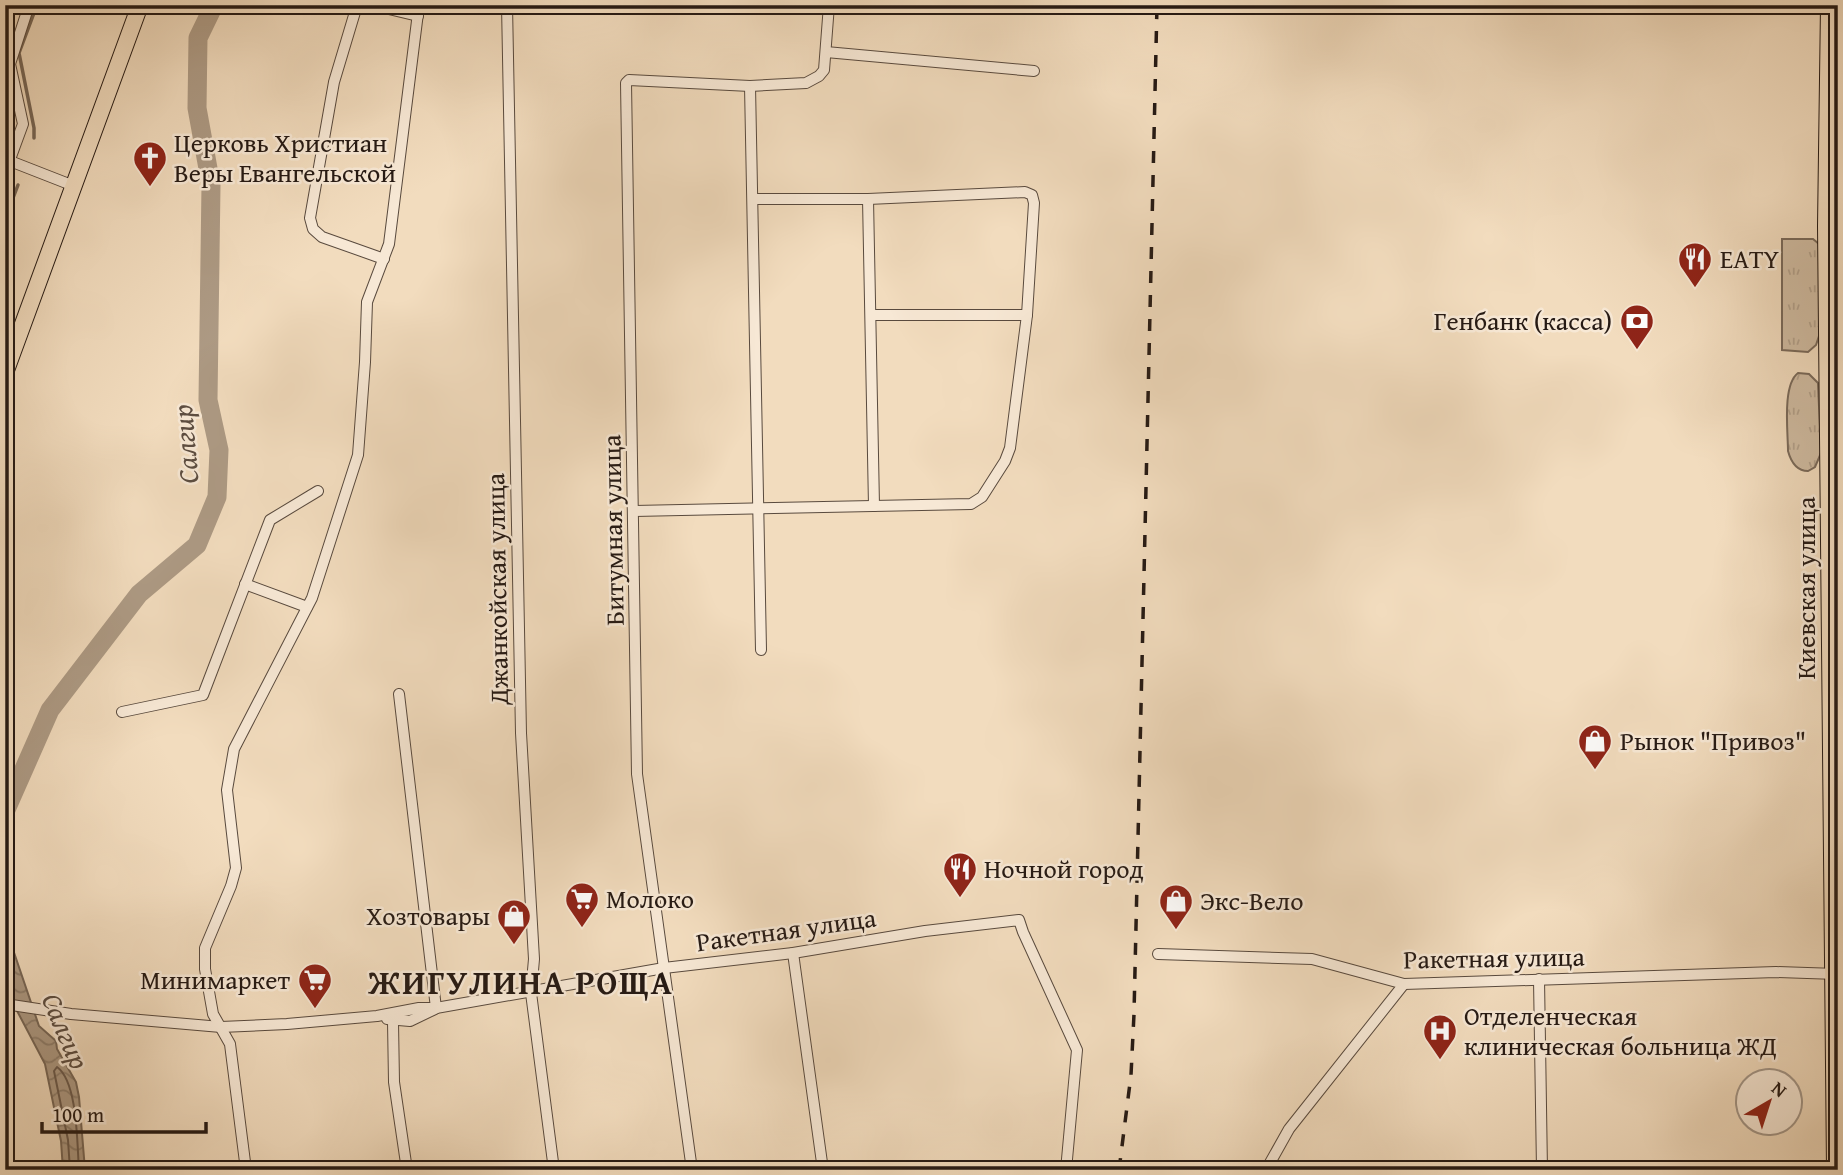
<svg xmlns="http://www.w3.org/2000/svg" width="1843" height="1175" font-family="'Gentium Book Plus',serif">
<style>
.grass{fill:url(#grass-tufts);stroke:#7a6a5a;stroke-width:2}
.water{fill:url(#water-waves);stroke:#776757;stroke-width:2}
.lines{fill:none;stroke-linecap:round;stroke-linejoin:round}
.shore{stroke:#6a5a4c;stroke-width:2}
.stream{stroke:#776757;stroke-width:3.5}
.river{stroke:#ad9a84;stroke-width:19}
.minor-casing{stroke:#594a3e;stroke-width:12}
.primary-casing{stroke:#261a14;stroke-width:18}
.minor{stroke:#f7e8d5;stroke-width:10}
.primary{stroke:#f2dcbe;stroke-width:16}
.rail{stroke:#261a14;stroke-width:3.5;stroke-dasharray:12 12;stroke-linecap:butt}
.labels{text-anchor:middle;stroke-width:5;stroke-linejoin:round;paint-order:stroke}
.poi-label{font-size:26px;fill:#261a14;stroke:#f7e8d5;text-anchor:start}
.street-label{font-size:26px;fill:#261a14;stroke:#f7e8d5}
.water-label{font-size:28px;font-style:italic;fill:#5c4d41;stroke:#f7e8d5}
.district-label{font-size:33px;font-weight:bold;letter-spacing:2px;fill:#261a14;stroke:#f7e8d5}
</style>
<defs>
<pattern id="grass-tufts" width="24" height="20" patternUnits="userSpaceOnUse" patternTransform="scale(1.75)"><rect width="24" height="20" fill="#cfbba1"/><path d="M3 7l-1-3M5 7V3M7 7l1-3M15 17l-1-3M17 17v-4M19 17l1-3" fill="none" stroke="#b2a08a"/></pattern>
<pattern id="water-waves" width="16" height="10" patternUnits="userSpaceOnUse" patternTransform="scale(1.75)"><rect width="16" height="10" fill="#ad9a84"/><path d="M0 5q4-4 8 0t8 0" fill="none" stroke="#8d7d6b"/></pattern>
</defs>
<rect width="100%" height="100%" fill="#f2dcbe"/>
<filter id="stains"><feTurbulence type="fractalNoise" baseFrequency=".00286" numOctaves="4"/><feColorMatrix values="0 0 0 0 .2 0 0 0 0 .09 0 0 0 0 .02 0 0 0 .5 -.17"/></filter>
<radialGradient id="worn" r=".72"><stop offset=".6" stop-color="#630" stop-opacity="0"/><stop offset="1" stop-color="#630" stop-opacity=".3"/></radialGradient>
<!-- grass -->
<g class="grass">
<path d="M1782 239H1813L1819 244 1820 333 1816 345 1808 352 1782 350Z"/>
<path d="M1798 373 1809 374 1818 383 1821 453 1815 467 1808 471C1796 471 1791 462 1788 451 1788 432 1782 385 1798 373Z"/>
</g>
<!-- water -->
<path class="water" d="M5 926 39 1026 56 1041 57 1049 76 1082 79 1097 85 1170H63L61 1141 45 1064 5 988Z"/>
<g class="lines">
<!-- shore -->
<path class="shore" d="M70 1170 68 1140 54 1071 57 1067C78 1082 77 1145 79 1170"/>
<!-- stream -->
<g class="stream">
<path d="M34 138V128L19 53 37 5"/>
<path d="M5 219 18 185"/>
</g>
<!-- river -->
<path class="river" d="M5 812 50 710 139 594 197 545 217 497 219 450 208 400 211 185 197 108 198 38 214 5"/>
<!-- minor casing -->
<g class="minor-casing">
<g id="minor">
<path d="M360 5 355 12 334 82 310 218 313 229 322 237 384 259"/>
<path d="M372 5 418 16"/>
<path d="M507 5 521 733 534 959 531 993 554 1170"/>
<path d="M826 52 1034 71"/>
<path d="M750 86 761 650"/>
<path d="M10 161 74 186"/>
<path d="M5 173 23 124 10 64 29 5"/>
<path d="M868 199 874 506"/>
<path d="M871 315H1027"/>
<path d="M634 511 971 504 982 497 1005 461 1010 448 1027 315 1034 203 1032 195 1025 192 868 199H754"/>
<path d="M245 584 307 607"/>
<path d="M399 694 436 1008"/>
<path d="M122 712 203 695 270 520 318 491"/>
<path d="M793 953 823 1170"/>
<path d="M1158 954 1312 959 1404 984 1776 972 1837 974"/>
<path d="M1539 979 1542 1170"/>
<path d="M5 1004 71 1014 221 1027 287 1024 377 1016 419 1008H436L664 968 793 953 925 931 1019 920 1023 932 1077 1050 1066 1170"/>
<path d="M387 1019 410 1021 435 1009"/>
<path d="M393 1022 394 1082 407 1170"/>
<path d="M246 1170 230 1044 213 1014 205 969V948L231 886 236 868 227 790 234 749 312 598 358 455 365 362 367 302 389 244 419 5"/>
<path d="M692 1170 637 774 626 83 629 80 750 86 806 83 819 76 824 70 829 5"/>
<path d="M1266 1170 1289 1129 1404 984"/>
</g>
</g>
<!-- primary casing -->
<g class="primary-casing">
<g id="primary">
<path d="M1829 5 1826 226 1835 1170"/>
<path d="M5 373 140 5"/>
</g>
</g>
<!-- minor -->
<use href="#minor" class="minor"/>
<!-- primary -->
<use href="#primary" class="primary"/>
<!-- rail -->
<path class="rail" d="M1119 1170 1131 1075 1134 1014 1157 5"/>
</g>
<!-- icons -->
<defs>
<g id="church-pin" transform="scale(1.75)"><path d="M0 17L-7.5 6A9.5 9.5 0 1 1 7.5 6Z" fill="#8f2418" stroke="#f7e8d5"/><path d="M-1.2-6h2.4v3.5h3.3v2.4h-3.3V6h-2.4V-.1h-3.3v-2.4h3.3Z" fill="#fff"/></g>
<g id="restaurant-pin" transform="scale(1.75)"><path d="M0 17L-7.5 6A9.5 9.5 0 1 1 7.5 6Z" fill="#8f2418" stroke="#f7e8d5"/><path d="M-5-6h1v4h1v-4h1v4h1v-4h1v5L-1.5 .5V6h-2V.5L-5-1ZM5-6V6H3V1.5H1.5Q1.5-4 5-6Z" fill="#fff"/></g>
<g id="bank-pin" transform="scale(1.75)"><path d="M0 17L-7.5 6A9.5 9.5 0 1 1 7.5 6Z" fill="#8f2418" stroke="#f7e8d5"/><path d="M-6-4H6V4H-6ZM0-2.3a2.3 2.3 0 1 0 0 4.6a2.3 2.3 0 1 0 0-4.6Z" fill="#fff"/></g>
<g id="shop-pin" transform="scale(1.75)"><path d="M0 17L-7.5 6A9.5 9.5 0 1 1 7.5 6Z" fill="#8f2418" stroke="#f7e8d5"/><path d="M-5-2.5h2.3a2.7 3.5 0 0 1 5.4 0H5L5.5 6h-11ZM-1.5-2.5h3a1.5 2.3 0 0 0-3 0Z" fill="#fff"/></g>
<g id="supermarket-pin" transform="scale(1.75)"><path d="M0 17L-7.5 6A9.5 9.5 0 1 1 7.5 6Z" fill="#8f2418" stroke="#f7e8d5"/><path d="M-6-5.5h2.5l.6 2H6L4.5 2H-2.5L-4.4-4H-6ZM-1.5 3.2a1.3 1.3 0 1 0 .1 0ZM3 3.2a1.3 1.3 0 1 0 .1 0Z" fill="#fff"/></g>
<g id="hospital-pin" transform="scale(1.75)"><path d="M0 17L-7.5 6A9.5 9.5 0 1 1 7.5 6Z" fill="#8f2418" stroke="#f7e8d5"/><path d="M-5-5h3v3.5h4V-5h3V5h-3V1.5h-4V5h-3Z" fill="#fff"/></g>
</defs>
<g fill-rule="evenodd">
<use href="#church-pin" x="150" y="158"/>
<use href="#restaurant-pin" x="1695" y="259"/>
<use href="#bank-pin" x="1637" y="321"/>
<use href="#shop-pin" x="1595" y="741"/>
<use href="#restaurant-pin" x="960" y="869"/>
<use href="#supermarket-pin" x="582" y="899"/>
<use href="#shop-pin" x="1176" y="901"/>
<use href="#shop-pin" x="514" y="916"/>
<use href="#supermarket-pin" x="315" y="980"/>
<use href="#hospital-pin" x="1440" y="1031"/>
</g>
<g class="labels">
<!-- poi labels -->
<g class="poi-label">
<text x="174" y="152">Церковь Христиан<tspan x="174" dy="30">Веры Евангельской</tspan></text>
<text x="1720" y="268">EАTY</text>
<text x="1612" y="330" text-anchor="end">Генбанк (касса)</text>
<text x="1620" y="750">Рынок "Привоз"</text>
<text x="984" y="878">Ночной город</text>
<text x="606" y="908">Молоко</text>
<text x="1200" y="910">Экс-Вело</text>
<text x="490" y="925" text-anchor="end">Хозтовары</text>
<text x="290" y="989" text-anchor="end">Минимаркет</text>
<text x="1464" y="1025">Отделенческая<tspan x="1464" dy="30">клиническая больница ЖД</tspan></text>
</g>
<!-- street labels -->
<g class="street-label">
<text transform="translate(613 530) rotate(-91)" y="9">Битумная улица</text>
<text transform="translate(1806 588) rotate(-90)" y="9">Киевская улица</text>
<text transform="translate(497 589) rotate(-91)" y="9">Джанкойская улица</text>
<text transform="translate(786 930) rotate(-8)" y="9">Ракетная улица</text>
<text transform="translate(1494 958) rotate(-1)" y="9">Ракетная улица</text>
</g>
<!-- water labels -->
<g class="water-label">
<text transform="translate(185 444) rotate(-95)" y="10">Салгир</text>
<text transform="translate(66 1031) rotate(67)" y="10">Салгир</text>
</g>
<!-- district labels -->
<g class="district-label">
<text x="521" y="994">ЖИГУЛИНА РОЩА</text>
</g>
</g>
<!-- margin -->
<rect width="1843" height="1175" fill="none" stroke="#f2dcbe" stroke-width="28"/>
<rect x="7" y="7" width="1829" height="1161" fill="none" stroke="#261a14" stroke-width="3.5"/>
<rect x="14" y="14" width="1815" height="1147" fill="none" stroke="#261a14" stroke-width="2"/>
<!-- north arrow -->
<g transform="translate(1769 1102) rotate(39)"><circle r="33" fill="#f7e8d5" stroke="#a39688" stroke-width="2"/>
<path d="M0-5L12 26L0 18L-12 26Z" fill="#8f2418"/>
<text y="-10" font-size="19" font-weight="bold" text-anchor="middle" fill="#261a14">N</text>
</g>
<!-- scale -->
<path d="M42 1122v10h164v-10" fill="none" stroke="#261a14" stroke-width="3.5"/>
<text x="52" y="1122" font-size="21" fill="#261a14" stroke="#f7e8d5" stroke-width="5" paint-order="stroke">100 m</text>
<rect width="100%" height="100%" filter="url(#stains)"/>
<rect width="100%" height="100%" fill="url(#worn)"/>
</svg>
